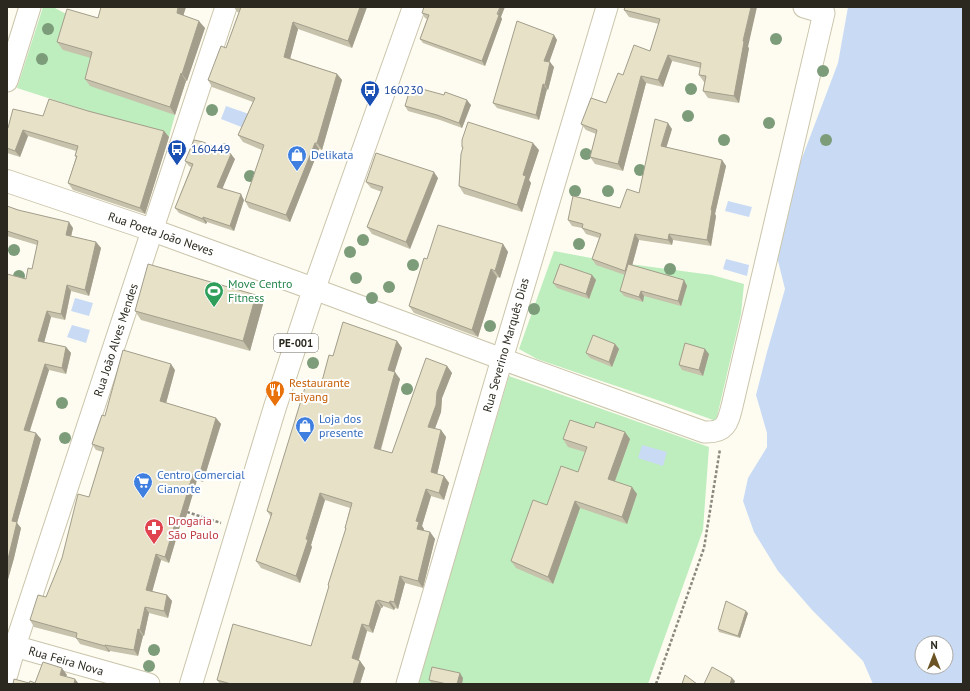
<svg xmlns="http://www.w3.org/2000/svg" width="970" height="691" font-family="'PT Sans',sans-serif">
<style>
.green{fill:#beedbe}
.water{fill:#c9dbf4;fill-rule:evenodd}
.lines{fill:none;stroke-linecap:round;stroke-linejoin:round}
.minor-casing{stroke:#cac5ab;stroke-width:23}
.major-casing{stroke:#cac5ab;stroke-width:24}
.path{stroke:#8b897f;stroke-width:2.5;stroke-dasharray:3 2;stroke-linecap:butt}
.minor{stroke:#fff;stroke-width:21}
.major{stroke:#fff;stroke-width:22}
.tree{fill:#7c9c7a}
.wall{fill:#c7c2ab}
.shaded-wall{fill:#a29e8b}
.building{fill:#e7e1c7;stroke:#a29e8b}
.labels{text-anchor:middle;stroke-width:4;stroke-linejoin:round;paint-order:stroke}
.shield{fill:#fff;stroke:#6b6962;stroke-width:1}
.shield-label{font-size:11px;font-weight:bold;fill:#2b291f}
.transit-label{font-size:12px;fill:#164399;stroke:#fff;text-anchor:start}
.shop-label{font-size:12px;fill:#366cbe;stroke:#fff;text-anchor:start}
.street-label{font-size:12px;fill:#2b291f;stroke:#fff}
.leisure-label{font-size:12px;fill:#27864d;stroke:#fff;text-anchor:start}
.food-label{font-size:12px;fill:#c56008;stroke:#fff;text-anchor:start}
.health-label{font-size:12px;fill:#be3a42;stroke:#fff;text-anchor:start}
</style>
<rect width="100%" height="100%" fill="#fefcf1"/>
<!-- green -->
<g class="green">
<path d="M43 7H53L72 17 98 59 175 115 169 137 17 88Z"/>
<path d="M554 251 607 261 712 275 744 284 741 314 716 421 663 402 537 359 519 349Z"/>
<path d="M509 376 709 447 703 530 648 684H418Z"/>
</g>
<!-- water -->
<g class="water">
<path d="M848 7H963V684H873L863 661 813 611 778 571 754 532 743 501 748 478 767 447V433L756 395 767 352 785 289 772 237 838 63ZM922 643H946V667H922Z"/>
<path d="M226 106 249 114 244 128 221 119Z"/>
<path d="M728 201 752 207 749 217 725 211Z"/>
<path d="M726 259 749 265 747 276 723 269Z"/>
<path d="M75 298 93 303 89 316 71 311Z"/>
<path d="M72 325 90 330 86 343 67 337Z"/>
<path d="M642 445 667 452 663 466 638 458Z"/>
</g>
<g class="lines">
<!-- minor casing -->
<g class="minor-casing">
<g id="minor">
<path d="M7 81 30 7"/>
<path d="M314 289 502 359 704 432C727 433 728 422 733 402L824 13 804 7"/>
<path d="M7 644 149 684"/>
<path d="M7 674 15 646 226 7"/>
<path d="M407 684 502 359 607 7"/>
</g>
</g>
<!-- major casing -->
<g class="major-casing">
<g id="major">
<path d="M7 181 152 230 314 289"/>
<path d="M191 684 275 407 314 289 414 7"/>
</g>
</g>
<!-- path -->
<g class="path">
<path d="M187 512 221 523"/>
<path d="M656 684 704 548 720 449"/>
</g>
<!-- minor -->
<use href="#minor" class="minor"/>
<!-- major -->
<use href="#major" class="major"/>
</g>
<!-- trees -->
<g class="tree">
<circle cx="48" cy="29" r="6"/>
<circle cx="776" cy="39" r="6"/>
<circle cx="42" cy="59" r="6"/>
<circle cx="823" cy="71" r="6"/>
<circle cx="691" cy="89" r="6"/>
<circle cx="212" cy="110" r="6"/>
<circle cx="688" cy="116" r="6"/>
<circle cx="769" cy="123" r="6"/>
<circle cx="724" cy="140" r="6"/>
<circle cx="826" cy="140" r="6"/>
<circle cx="225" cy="149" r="6"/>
<circle cx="586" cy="154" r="6"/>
<circle cx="640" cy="170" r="6"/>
<circle cx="250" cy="176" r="6"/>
<circle cx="575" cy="191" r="6"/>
<circle cx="608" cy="191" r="6"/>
<circle cx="363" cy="240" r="6"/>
<circle cx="579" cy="244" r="6"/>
<circle cx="14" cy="250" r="6"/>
<circle cx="350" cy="252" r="6"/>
<circle cx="413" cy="265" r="6"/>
<circle cx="670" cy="269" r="6"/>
<circle cx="19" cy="276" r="6"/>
<circle cx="356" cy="278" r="6"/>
<circle cx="389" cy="287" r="6"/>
<circle cx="372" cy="298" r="6"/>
<circle cx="534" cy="309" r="6"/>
<circle cx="490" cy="326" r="6"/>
<circle cx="313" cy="363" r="6"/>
<circle cx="407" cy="389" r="6"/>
<circle cx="62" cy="403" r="6"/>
<circle cx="65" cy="438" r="6"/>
<circle cx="154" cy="650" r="6"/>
<circle cx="149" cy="666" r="6"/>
</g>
<!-- wall -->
<g class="wall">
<path d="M101 7H186L183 15 205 28 187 81H186L175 115 90 86 85 79 91 58 63 50 57 42 98 18Z"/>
<path d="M234 7H367L352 48 298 29 290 58 337 74 342 80 322 150 319 149 290 222 249 208 245 201 262 150 243 142 238 135 253 102 212 87 208 80 226 48 239 12H237Z"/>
<path d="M625 7 748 47 749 48 739 103 708 98 703 91 705 82H704L699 75 701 68 672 61 663 87 646 83 623 171 595 164 590 157 596 134 586 130 581 124 606 103 623 75 650 51 659 24 629 17 624 10Z"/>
<path d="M422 13 501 17 502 19 485 66 423 43 420 39 427 19 425 18Z"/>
<path d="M554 35 557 40 549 62 554 67 548 90 547 89 539 120 497 108 493 103Z"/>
<path d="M471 105 462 128 440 120 408 111 405 106Z"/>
<path d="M88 111 164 131 169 137 145 214 73 190 68 183 76 157 75 156 76 151 28 136 20 157 7 153V128H8L43 116Z"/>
<path d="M672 129 666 147 722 160 726 166 715 214 716 216 711 246 673 240 672 245 639 240 632 266 684 280 687 286 681 306 644 296 643 302 624 296 620 291 625 275 596 265 592 259 599 238 586 234 582 228 572 226 568 220 590 201 620 208 639 193Z"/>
<path d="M462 147 539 150 529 180 531 183 522 212 464 194 459 186 463 148Z"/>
<path d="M235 159 222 188 244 200 234 231 207 222 206 224 179 213 175 208 191 167 189 166 185 161Z"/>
<path d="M438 178 410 249 372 234 367 227 382 192 371 188 366 182Z"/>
<path d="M7 206 73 228 71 236 96 242 101 248 89 296 71 291 65 320 51 317 44 342 66 347 71 353 66 374 49 370 30 431 41 439 17 523 21 528 14 558 7 583V274L26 279 32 269 37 245 7 236Z"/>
<path d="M503 244 508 252 500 278 497 277 478 337 414 313 409 306Z"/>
<path d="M592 275 596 280 589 299 557 288 553 283Z"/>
<path d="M263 304 250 351 141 320 135 311Z"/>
<path d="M397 341 402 348 394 372 400 379 381 450 392 453 447 366 452 373 442 398 441 412 435 428 441 430 446 437 437 474 444 476 449 483 444 500 431 496 422 526 424 529 423 530 430 532 435 539 423 588 405 583 398 609 395 608 394 610 383 606 382 608H381L373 633 367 631 359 660 360 661 365 668 360 684H220L217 680 311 646 329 587 328 585 346 529 345 528 350 508 325 500 311 545 312 547 300 583 261 568 256 561 271 517 267 511 333 356Z"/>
<path d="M615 344 619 349 612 367 590 358 586 353Z"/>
<path d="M709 354 703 376 682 370 679 365Z"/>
<path d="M175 370 166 403 216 418 221 424 203 482 197 480 183 527 180 526 169 563 161 560 152 591 167 595 172 601 168 618 149 613 144 636H143L138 656 110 651 109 652 80 644 76 638 34 627 30 620 46 597 89 497 103 452 96 450 92 444 105 416Z"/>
<path d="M594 428 630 439 615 481 637 494 627 524 580 508 553 584 516 568 511 561 547 505 578 472 585 452 568 447 563 439Z"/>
<path d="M748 613 740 638 719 632 718 629Z"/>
<path d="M463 678 462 684H432L429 680Z"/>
</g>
<!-- shaded-wall -->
<g class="shaded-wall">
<path d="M178 7H186L182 20 177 13Z"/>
<path d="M360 7H367L352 48 348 41Z"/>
<path d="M500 7H505L501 17 502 19 485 66 482 61Z"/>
<path d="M751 7H757L748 47 749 48 739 103 734 96 743 41Z"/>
<path d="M199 21 205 28 187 81 182 74Z"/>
<path d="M293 22 298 29 289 63 284 57Z"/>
<path d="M554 35 557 40 548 66 544 61Z"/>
<path d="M668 55 672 61 663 87 658 80Z"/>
<path d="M550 62 554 67 548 90 545 85Z"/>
<path d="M181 73 186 81 175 115 170 107Z"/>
<path d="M337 74 342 80 322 150 317 143Z"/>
<path d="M641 76 646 83 623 171 618 164Z"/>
<path d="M543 84 547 89 539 120 536 115Z"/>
<path d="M467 100 471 105 462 128 459 123Z"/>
<path d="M668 123 672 129 665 152 661 146Z"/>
<path d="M23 130 28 136 20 157 15 151Z"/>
<path d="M164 131 169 137 145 214 140 208Z"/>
<path d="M315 143 319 149 290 222 286 215Z"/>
<path d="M533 143 539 150 529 180 531 183 522 212 517 205 523 175Z"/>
<path d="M231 154 235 159 221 192 217 187Z"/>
<path d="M722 160 726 166 715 214 716 216 711 246 707 240 711 210Z"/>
<path d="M434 172 438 178 410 249 406 242Z"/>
<path d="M241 194 244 200 234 231 230 226Z"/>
<path d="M203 217 207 222 206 224 203 219Z"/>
<path d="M69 222 73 228 70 241 66 235Z"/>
<path d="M635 234 639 240 629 277 625 271Z"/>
<path d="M669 234 673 240 672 245 668 240Z"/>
<path d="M96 242 101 248 89 296 85 290Z"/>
<path d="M503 244 508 252 500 278 495 271Z"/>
<path d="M491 269 497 277 478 337 472 330Z"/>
<path d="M592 275 596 280 589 299 586 294Z"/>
<path d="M684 280 687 286 681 306 678 301Z"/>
<path d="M67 285 71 291 65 320 61 314Z"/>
<path d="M641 291 644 296 643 302 639 297Z"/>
<path d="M256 295 263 304 250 351 243 341Z"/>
<path d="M47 311 51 317 43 347 38 341Z"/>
<path d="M397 341 402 348 393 377 388 370Z"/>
<path d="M615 344 619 349 612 367 609 362Z"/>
<path d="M66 347 71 353 66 374 62 368Z"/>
<path d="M705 349 709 354 703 376 699 370Z"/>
<path d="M45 364 49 370 28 436 24 430Z"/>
<path d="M171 364 175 370 165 407 160 401Z"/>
<path d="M447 366 452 373 442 398 441 412 433 434 428 427 437 392Z"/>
<path d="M395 372 400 379 379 455 374 448Z"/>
<path d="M216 418 221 424 203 482 199 476Z"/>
<path d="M441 430 446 437 436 479 431 472Z"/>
<path d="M625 432 630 439 613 486 608 479Z"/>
<path d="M36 433 41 439 17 523 21 528 14 558 7 583V563L12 521Z"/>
<path d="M193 474 197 480 183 527 179 520Z"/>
<path d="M444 476 449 483 444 500 439 493Z"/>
<path d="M632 487 637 494 627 524 622 517Z"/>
<path d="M426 489 431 496 422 526 424 529 422 536 417 529 416 521Z"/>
<path d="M320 493 325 500 311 545 312 547 300 583 296 576Z"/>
<path d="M575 501 580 508 553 584 548 577Z"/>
<path d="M176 520 180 526 169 563 165 557Z"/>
<path d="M430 532 435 539 423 588 418 581Z"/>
<path d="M156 554 161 560 151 596 146 590Z"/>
<path d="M400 576 405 583 398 609 394 602Z"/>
<path d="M167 595 172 601 168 618 164 611Z"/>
<path d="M378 600 383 606 382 608 378 601Z"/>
<path d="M376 601 381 608 373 633 369 626Z"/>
<path d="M390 601 395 608 394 610 389 603Z"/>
<path d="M145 607 149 613 144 636 140 630Z"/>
<path d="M746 611 748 613 740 638 738 636Z"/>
<path d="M362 624 367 631 357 665 352 658Z"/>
<path d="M138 629 143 636 138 656 134 650Z"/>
<path d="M105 645 110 651 109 652 105 646Z"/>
<path d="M360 661 365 668 360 684H353Z"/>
<path d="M62 668 67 675 64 681 60 675Z"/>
<path d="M460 673 463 678 462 684H457Z"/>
<path d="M732 678 735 681 734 684H730Z"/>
<path d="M75 679 79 684H74Z"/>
</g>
<!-- building -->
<g class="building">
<path d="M101 7H178L177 13 199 21 182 74 181 73 170 107 85 79 92 52 57 42 67 9 98 18Z"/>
<path d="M241 7H360L348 41 293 22 284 57 337 74 317 143H315L286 215 245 201 264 145 238 135 255 98 208 80 221 46 226 48Z"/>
<path d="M424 7H500L497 14 499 15 482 61 420 39 429 15 422 13Z"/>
<path d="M625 7H751L743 41 744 42 734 96 703 91 706 76 699 75 701 63 668 55 658 80 641 76 618 164 590 157 597 130 581 124 591 98 606 103 618 73 623 75 634 45 650 51 660 19 624 10Z"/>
<path d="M517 21 554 35 544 61 550 62 545 85 543 84 536 115 493 103Z"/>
<path d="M411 86 444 95 445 92 467 100 459 123 437 115 405 106Z"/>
<path d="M49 99 88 111 164 131 140 208 68 183 77 156H75L78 146 23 130 15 151 7 148V128H8L13 109 43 116Z"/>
<path d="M655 119 668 123 661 146 722 160 711 210H712L707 240 669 234 668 240 635 234 625 271 592 259 601 234 582 228 583 224 568 220 573 196 590 200H589L620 208 627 189 639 193Z"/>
<path d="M468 122 533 143 523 175 526 176 517 205 459 186 461 154 463 147H462V140Z"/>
<path d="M194 140 203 142 231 154 217 187 241 194 230 226 203 217V219L175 208 193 164 185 161Z"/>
<path d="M376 153 434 172 406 242 367 227 383 187 366 182Z"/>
<path d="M7 206 18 210 69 222 66 235 96 242 85 290 67 285 61 314 47 311 38 341 66 347 62 368 45 364 24 430 36 433 12 521 17 522 7 563V274L26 279 28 268 32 269 38 241 7 231Z"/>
<path d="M438 225 503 244 495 271 491 269 472 330 409 306 424 258 427 259Z"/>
<path d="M148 264 256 295 243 341 135 311Z"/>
<path d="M560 264 592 275 586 294 553 283Z"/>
<path d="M628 264 684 280 678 301 641 291 639 297 620 291Z"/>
<path d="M343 322 397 341 388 370 395 372 374 448 392 453 426 358 447 366 437 392 436 405 428 427 441 430 431 472 444 476 439 493 426 489 416 521 419 522 417 529 430 532 418 581 400 576 394 602 390 601 389 603 378 600V601H376L369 626 362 624 352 658 360 661 353 684H231L217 680 233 624 311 646 329 586 328 585 346 528H345L352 503 320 493 306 539 308 540 296 576 256 561 272 513 267 511 307 381 321 385 329 355 333 356Z"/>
<path d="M593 335 615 344 609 362 586 353Z"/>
<path d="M685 343 705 349 699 370 679 365Z"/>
<path d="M123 350 171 364 160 401 216 418 199 476 193 474 179 520H176L165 557 156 554 146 590 167 595 164 611 145 607 140 630 138 629 134 650 105 645V646L76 638 77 633 30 620 38 595 46 597 62 558 78 494 89 497 104 448 92 444 102 415 105 416Z"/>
<path d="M570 420 594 428 596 422 625 432 608 479 632 487 622 517 575 501 548 577 511 561 533 500 547 505 561 466 578 472 587 447 563 439Z"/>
<path d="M726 601 746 611 738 636 718 629Z"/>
<path d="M43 662 62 668 60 675 75 679 74 684H13L14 679 29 683 30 681 35 683Z"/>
<path d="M432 667 460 673 457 684H447L429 680Z"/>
<path d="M712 667 732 678 730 684H704Z"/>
<path d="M685 675 697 684H682Z"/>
</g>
<!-- icons -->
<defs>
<g id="bus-pin" transform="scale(1)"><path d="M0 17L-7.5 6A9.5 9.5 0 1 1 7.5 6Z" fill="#1a4fb4" stroke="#fff"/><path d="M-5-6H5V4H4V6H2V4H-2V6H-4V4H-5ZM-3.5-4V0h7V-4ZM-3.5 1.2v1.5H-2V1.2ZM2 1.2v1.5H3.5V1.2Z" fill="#fff"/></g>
<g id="shop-pin" transform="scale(1)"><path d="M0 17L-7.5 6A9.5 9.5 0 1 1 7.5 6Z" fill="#3f7fe0" stroke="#fff"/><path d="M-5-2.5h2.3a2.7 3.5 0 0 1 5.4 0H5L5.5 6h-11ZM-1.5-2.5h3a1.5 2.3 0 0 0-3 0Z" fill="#fff"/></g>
<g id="stadium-pin" transform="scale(1)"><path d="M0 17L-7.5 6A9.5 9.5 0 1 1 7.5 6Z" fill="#2e9e5b" stroke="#fff"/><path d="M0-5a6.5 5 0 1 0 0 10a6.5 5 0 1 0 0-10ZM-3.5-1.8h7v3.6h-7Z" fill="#fff"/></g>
<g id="restaurant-pin" transform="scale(1)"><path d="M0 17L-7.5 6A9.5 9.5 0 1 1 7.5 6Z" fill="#e8710a" stroke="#fff"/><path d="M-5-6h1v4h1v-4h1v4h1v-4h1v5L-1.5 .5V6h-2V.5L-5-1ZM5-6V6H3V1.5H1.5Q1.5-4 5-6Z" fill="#fff"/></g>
<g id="supermarket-pin" transform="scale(1)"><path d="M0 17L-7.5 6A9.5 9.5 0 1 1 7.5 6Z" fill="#3f7fe0" stroke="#fff"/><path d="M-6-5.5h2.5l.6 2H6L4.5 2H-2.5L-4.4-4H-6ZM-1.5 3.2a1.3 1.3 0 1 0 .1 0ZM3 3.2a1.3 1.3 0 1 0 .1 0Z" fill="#fff"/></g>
<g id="pharmacy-pin" transform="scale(1)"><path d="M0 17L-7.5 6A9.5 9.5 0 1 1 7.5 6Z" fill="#e0444e" stroke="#fff"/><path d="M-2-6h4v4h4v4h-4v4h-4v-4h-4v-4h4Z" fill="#fff"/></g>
</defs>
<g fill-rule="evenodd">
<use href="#bus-pin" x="370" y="90"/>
<use href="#bus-pin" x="177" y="149"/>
<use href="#shop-pin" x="297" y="155"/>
<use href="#stadium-pin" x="214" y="291"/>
<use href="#restaurant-pin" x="275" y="390"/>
<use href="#shop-pin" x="305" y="426"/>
<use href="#supermarket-pin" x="143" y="482"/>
<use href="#pharmacy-pin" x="154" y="528"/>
</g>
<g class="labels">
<!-- shield labels -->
<rect class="shield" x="274" y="334" width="44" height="18" rx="3"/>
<g class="shield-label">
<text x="296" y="347">PE-001</text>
</g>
<!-- transit labels -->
<g class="transit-label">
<text x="384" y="94">160230</text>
<text x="191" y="153">160449</text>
</g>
<!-- shop labels -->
<g class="shop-label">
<text x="311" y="159">Delikata</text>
<text x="319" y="423">Loja dos<tspan x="319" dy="14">presente</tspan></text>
<text x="157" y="479">Centro Comercial<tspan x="157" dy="14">Cianorte</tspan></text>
</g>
<!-- street labels -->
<g class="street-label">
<text transform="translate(161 234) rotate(19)" y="4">Rua Poeta João Neves</text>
<text transform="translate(116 340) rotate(-72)" y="4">Rua João Alves Mendes</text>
<text transform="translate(506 345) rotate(-74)" y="4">Rua Severino Marquês Dias</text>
<text transform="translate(66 661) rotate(16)" y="4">Rua Feira Nova</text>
</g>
<!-- leisure labels -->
<g class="leisure-label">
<text x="228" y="288">Move Centro<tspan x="228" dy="14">Fitness</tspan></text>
</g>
<!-- food labels -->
<g class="food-label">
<text x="289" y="387">Restaurante<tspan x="289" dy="14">Taiyang</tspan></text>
</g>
<!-- health labels -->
<g class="health-label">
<text x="168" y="525">Drogaria<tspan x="168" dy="14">São Paulo</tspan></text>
</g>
</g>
<!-- border -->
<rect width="970" height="691" fill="none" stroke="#2b291f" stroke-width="16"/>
<!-- north arrow -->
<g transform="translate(934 655)"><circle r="19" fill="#ffffff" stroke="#aaa9a5"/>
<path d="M0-3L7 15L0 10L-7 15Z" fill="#6c5324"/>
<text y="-6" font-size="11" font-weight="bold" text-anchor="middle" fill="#2b291f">N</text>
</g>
</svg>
